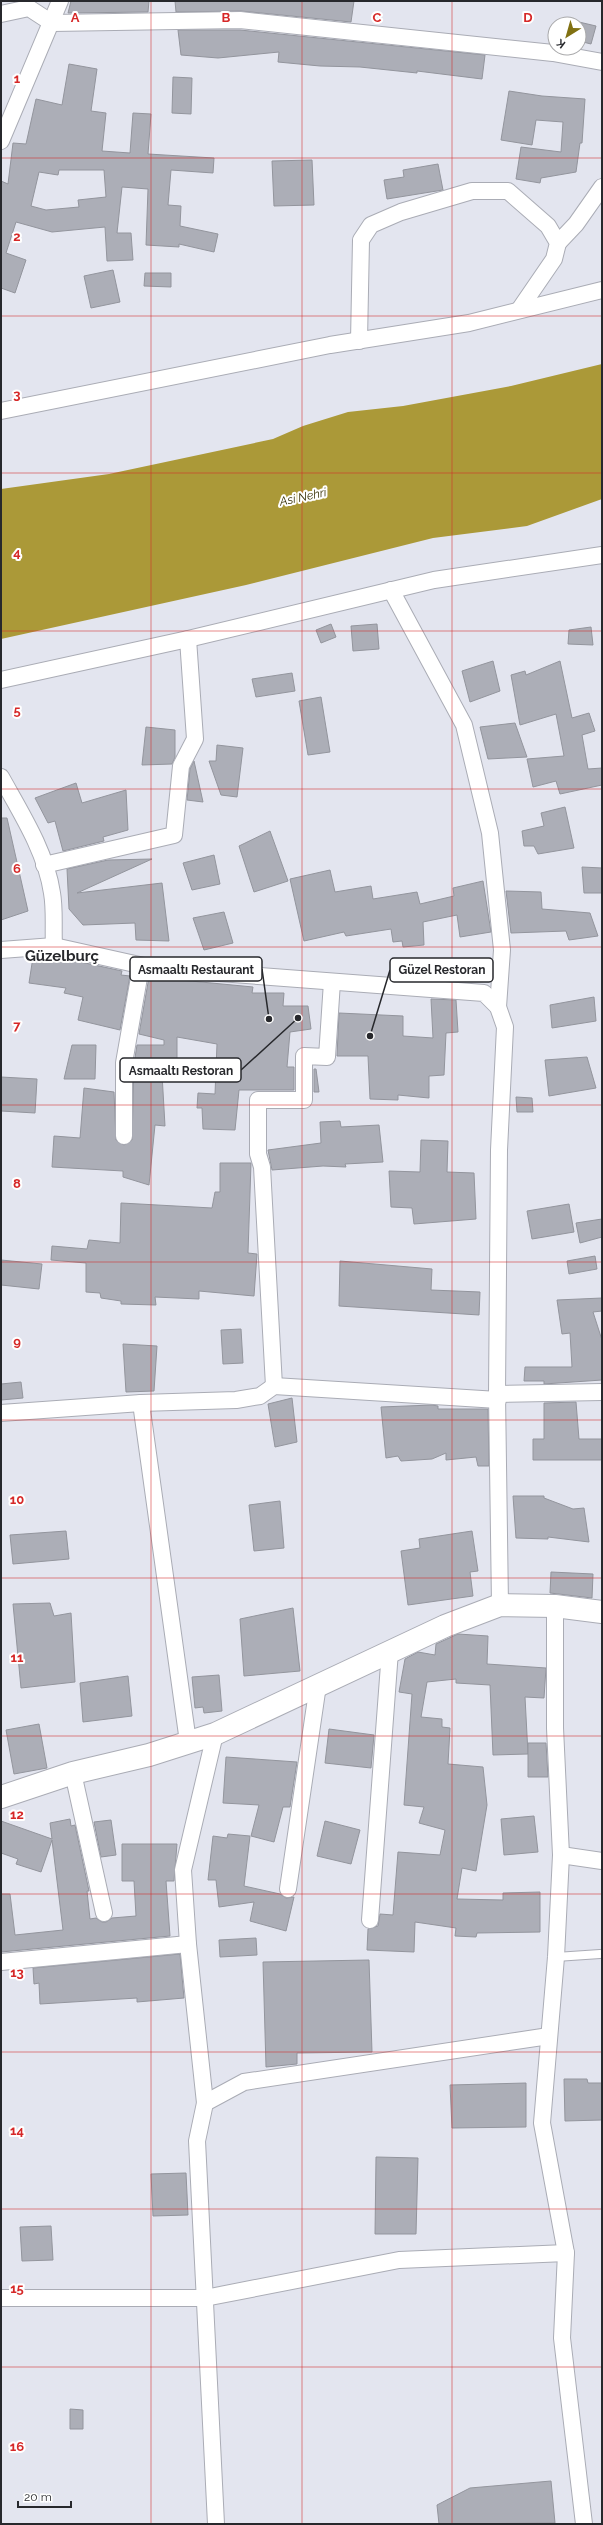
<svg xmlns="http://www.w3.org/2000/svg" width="603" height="2525" font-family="Raleway,sans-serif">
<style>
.water{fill:#ab9938}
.building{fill:#acaeb7;stroke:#93959d;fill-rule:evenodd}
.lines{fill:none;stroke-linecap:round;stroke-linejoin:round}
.lane-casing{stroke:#aaacb5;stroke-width:10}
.street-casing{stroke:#aaacb5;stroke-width:18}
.secondary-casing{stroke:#aaacb5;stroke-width:24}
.lane{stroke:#fff;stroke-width:8}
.street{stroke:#fff;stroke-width:16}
.secondary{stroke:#fff;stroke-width:22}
.grid{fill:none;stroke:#d62828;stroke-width:1;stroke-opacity:0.55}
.labels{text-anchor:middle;stroke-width:4;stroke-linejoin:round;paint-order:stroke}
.water-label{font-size:12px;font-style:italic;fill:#3b340a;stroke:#fff}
.district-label{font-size:15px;font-weight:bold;fill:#27282c;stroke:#fff}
.grid-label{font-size:13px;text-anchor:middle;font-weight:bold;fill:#d62828;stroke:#fff;stroke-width:4;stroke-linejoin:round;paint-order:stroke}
.leader{fill:none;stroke:#27282c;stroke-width:1.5}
.callout-dot{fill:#27282c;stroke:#fff;stroke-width:1.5}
.callout{fill:#fff;stroke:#27282c;stroke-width:1.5}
.callout-label{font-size:12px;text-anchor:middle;font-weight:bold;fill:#27282c}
</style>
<rect width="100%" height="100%" fill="#e3e5ef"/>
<!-- water -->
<path class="water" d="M602 364V499L527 526 433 538 246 585 1 639V489L109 474 273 439 303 426 348 412 403 406 511 386Z"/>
<!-- building -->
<g class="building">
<path d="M71 1H149L148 12 68 13Z"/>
<path d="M175 1H354L351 22 241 11 176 12Z"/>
<path d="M579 22 596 26 591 44 579 41Z"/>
<path d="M178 30H240L485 55 482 79 417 71V73L360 67 320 66 278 62 279 52 218 58 181 55Z"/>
<path d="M69 64 97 69 91 111 106 113 102 151 130 153 133 113 151 114 148 154 214 158 213 173 171 170 168 205 181 206 180 226 218 234 214 252 179 244V247L146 245 148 189 122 187 117 233H131L133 260 107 261 105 227 52 232 16 222 6 253 26 260 15 293 1 288V181L8 184 13 143 26 144 36 99 62 105ZM59 170H104L106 197 78 200 79 207 46 210 31 206 39 172 58 175Z"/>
<path d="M173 77 192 78 191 114 172 113Z"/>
<path d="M509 91 542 96 585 99 582 143H580L576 172 541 178 540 183 516 179 521 147 561 152 563 122 536 120 532 145 501 140Z"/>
<path d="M312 160 314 205 274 206 272 161Z"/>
<path d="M438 164 443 190 387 199 384 180 404 177 403 170Z"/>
<path d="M113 270 120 302 91 308 84 276Z"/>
<path d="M145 273H171V287L144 286Z"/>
<path d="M331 624 336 637 321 643 316 630Z"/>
<path d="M377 624 379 649 353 651 351 626Z"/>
<path d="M591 627 593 645 568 644 569 630Z"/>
<path d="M493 661 500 691 470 702 462 671Z"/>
<path d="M560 661 572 718 589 713 595 731 582 735 588 769 602 768V785L560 794 556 781 533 787 527 759 564 756 556 714 520 725 511 675 525 671 526 675Z"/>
<path d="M292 673 295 691 256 697 252 679Z"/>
<path d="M321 697 330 752 308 755 299 701Z"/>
<path d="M515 723 527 757 488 759 480 727Z"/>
<path d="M146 727 175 730V757L172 764 142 765Z"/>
<path d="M217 745 243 748 237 797 221 795 209 761H216Z"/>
<path d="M194 761 203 802 187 800 190 769Z"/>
<path d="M76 783 82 803 126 790 128 830 103 837 104 841 63 851 55 821 48 823 35 798Z"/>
<path d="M565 807 574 848 538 854 534 846H524L522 831 544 826 541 813Z"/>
<path d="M1 818H7L28 911 1 920Z"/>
<path d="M270 831 288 881 254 892 239 846Z"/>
<path d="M214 855 220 884 192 890 183 863Z"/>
<path d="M152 859 77 893 162 883 169 941 136 940 135 923 83 925 69 909 67 869 108 860Z"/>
<path d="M582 867 602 868V893H584Z"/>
<path d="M330 870 335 892 371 886 373 899 417 892 420 904 454 896 453 888 483 881 491 932 460 937 457 915 423 922 424 945 403 947 402 941 393 942 391 929 346 936 344 932 304 941 290 879Z"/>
<path d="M506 891 541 892 542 909 590 913 598 936 569 940 566 931 511 933Z"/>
<path d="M224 912 233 943 204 950 193 918Z"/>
<path d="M53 956 122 971 121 975 130 976 120 1030 78 1020 83 997 64 993 66 988 29 983 33 957Z"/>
<path d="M149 977 253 987 252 993H284L283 1006H308L311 1029 290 1032 287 1067H294V1090H239L235 1130 203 1129 202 1108H197L198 1093 215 1094 217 1044 177 1037V1074H162L165 1126 155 1125 149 1185 123 1177V1171L52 1167 54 1136 80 1138 84 1088 114 1092 116 1140 124 1145 132 1140 134 1064 137 1045H164V1040L139 1034Z"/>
<path d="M594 997 596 1021 552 1028 550 1005Z"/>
<path d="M431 999 456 1000 458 1032 446 1033 444 1075 429 1076V1098L398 1095V1100L370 1099 368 1056H337L339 1013 403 1016V1036L433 1038Z"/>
<path d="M72 1045H96L95 1079H64Z"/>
<path d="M587 1057 596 1088 549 1096 545 1060Z"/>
<path d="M314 1069H316L319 1092H314Z"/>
<path d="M1 1077 37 1079 35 1113 1 1111Z"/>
<path d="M516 1097 532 1098 533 1112H517Z"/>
<path d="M340 1121 341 1127 379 1125 383 1162 345 1164 346 1167 323 1166 272 1170 268 1150 321 1143 320 1122Z"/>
<path d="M421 1140 448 1141 447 1172 474 1173 476 1219 414 1224 412 1208 391 1207 389 1171 420 1172Z"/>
<path d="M220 1163H251L248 1253 257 1254 254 1296 199 1291V1299L155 1297 156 1305 121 1304V1301L101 1298 100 1293 86 1292V1263L51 1260 52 1246 87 1249 89 1240 120 1243 121 1203 212 1208 215 1192H220Z"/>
<path d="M569 1204 574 1232 532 1239 527 1211Z"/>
<path d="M602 1219V1237L580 1243 576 1223Z"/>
<path d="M595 1256 597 1269 569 1274 567 1261Z"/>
<path d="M1 1260 42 1264 39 1289 1 1285Z"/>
<path d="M340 1261 432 1269 431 1290 480 1292 479 1315 339 1306Z"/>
<path d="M602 1298V1311L593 1312 602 1340V1380L544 1384V1381H524L525 1367H572L570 1333 562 1334 557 1300Z"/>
<path d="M241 1329 243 1363 223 1364 221 1330Z"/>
<path d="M123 1344 157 1346 154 1391 126 1392Z"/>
<path d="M21 1382 23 1398 1 1400V1384Z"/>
<path d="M292 1398 297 1442 275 1447 268 1404Z"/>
<path d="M576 1402 579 1439H602V1460H533V1439H544V1403Z"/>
<path d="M432 1405 438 1406V1409H488L489 1466H478L476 1457 446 1460V1453L432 1459 401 1461 398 1456 386 1458 381 1407Z"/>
<path d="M513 1496H544V1498L573 1509 584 1508 589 1542 548 1537V1539L516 1538Z"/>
<path d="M280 1501 284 1548 254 1551 249 1505Z"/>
<path d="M66 1531 69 1559 13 1564 10 1535Z"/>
<path d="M472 1531 478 1571 470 1572 473 1596 408 1605 401 1551 420 1548 419 1539Z"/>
<path d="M551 1572 593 1574 592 1598 550 1593Z"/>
<path d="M50 1603 54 1616 71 1613 75 1682 21 1688 13 1604Z"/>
<path d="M293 1608 300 1671 244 1676 240 1619Z"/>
<path d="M458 1634 488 1636 487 1664 546 1668 544 1698 525 1697 528 1754 493 1755 490 1685 456 1683V1679L427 1682 421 1717 442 1719V1727L450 1728 448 1764 483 1767 487 1805 476 1871 462 1868 457 1899 503 1900V1893L540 1892V1932L477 1933 476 1937 455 1936 456 1928 415 1922 414 1952 367 1950 368 1929 378 1926 380 1914 393 1915 398 1852 440 1855 445 1830 419 1823 424 1807 404 1805 412 1694 399 1692 405 1659 418 1652 435 1655 436 1644Z"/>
<path d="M219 1675 222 1711 204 1713 203 1707 195 1708 192 1677Z"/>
<path d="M128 1676 132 1716 83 1722 80 1683Z"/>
<path d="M39 1724 47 1768 14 1774 6 1730Z"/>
<path d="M329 1729 374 1735 371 1768 325 1763Z"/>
<path d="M528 1743H546L548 1777H528Z"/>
<path d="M226 1757 297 1762 290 1807H283L274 1842 251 1836 259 1805 223 1803Z"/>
<path d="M534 1816 538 1852 504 1855 501 1819Z"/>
<path d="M70 1819 71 1826 75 1825 89 1891H87L90 1919 96 1918 102 1922H106L112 1918 136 1916 134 1881H122V1844H177L174 1881H166L170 1936 1 1952V1894H10L15 1935 63 1930 52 1840 41 1872 16 1864 18 1859 1 1853V1821L52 1839 50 1823Z"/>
<path d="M111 1820 116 1855 101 1857 94 1822Z"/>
<path d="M325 1821 360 1830 351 1864 317 1856Z"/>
<path d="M228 1834 250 1836 244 1886 280 1894 286 1898 294 1897 286 1931 250 1921 254 1902 219 1907 216 1880H208L213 1836 227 1838Z"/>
<path d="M256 1938 257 1955 220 1957 219 1940Z"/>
<path d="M180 1954 184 1998 137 2002V1998L40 2004 39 1983 34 1984 33 1968Z"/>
<path d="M369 1960 372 2052 297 2053V2064L266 2067 263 1962Z"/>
<path d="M564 2079H587L588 2083H602V2120L565 2121Z"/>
<path d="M526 2083V2127L452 2128 450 2085Z"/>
<path d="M376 2157 418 2158 416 2234H375Z"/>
<path d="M186 2173 188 2215 153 2216 151 2174Z"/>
<path d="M51 2226 53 2260 22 2261 20 2227Z"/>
<path d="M70 2409 83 2410V2429H70Z"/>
<path d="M551 2481 555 2523 439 2524 437 2505 470 2488Z"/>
</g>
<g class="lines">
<!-- lane casing -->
<g class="lane-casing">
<path id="lane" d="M556 1957 600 1954"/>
</g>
<!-- street casing -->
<g class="street-casing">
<g id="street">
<path d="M1 14 29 8 52 23 240 20 553 53 602 62"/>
<path d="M1 141 60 1"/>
<path d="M558 243 576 224 602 187"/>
<path d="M359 341 361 240 371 225 401 212 472 191H508L548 226 558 243 554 259 519 310"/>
<path d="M1 411 330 345 469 323 602 290"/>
<path d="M391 590 464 725 490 833 502 950 498 1007"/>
<path d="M1 680 188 639 434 580 602 555"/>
<path d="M1 777C21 813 46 852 52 893 55 910 53 928 54 946"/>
<path d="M44 865 174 835 181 766 195 739 188 639"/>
<path d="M1 950 54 946 153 968 484 993 498 1007 505 1027 499 1150 497 1394 500 1605"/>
<path d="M124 1136V1063L141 966"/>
<path d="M274 1386 262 1167 258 1154V1100H304V1056L327 1057 332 982"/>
<path d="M497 1394 602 1392"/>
<path d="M141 1403 188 1742"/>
<path d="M1 1413 141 1403 236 1400 260 1396 274 1386 498 1400"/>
<path d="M555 1606V1728L561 1855 556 1957 542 2123 566 2253 562 2338 584 2524"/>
<path d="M73 1773 104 1913"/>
<path d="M561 1855 602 1861"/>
<path d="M288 1889 318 1685"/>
<path d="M370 1920 390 1651"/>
<path d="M1 1962 188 1944"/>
<path d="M205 2103 188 1944 183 1870 215 1734"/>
<path d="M1 2298H205L399 2260 566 2253"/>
<path d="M216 2524 197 2141 205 2103 244 2082 549 2036"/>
</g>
</g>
<!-- secondary casing -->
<g class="secondary-casing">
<path id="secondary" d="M1 1797 73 1773 149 1755 215 1734 445 1626 500 1605 555 1606 602 1612"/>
</g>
<!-- lane -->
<use href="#lane" class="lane"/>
<!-- street -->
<use href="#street" class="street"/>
<!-- secondary -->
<use href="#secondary" class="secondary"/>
</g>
<!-- grid -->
<path class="grid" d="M151 1V2524M302 1V2524M452 1V2524M1 158H602M1 316H602M1 473H602M1 631H602M1 789H602M1 947H602M1 1105H602M1 1262H602M1 1420H602M1 1578H602M1 1736H602M1 1894H602M1 2052H602M1 2209H602M1 2367H602"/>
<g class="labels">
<!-- water labels -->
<g class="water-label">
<text transform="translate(303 497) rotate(-12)" y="4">Asi Nehri</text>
</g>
<!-- district labels -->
<g class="district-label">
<text x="62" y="961">Güzelburç</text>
</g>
</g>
<g class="grid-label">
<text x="75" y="22">A</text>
<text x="226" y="22">B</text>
<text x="377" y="22">C</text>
<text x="528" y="22">D</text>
<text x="17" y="83">1</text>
<text x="17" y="241">2</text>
<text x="17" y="399">3</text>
<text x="17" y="557">4</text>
<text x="17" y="715">5</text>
<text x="17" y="873">6</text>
<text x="17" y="1030">7</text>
<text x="17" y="1188">8</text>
<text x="17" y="1346">9</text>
<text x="17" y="1504">10</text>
<text x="17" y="1662">11</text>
<text x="17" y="1819">12</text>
<text x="17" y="1977">13</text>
<text x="17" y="2135">14</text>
<text x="17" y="2293">15</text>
<text x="17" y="2451">16</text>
</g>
<!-- callouts -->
<path class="leader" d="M269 1019L262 969M370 1036L390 970M298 1018L241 1070"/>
<g class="callout-dot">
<circle cx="269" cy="1019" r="4"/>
<circle cx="370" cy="1036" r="4"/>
<circle cx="298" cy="1018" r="4"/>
</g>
<g class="callout">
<rect x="130" y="957" width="132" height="24" rx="4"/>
<rect x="390" y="958" width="103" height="24" rx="4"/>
<rect x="120" y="1058" width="121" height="24" rx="4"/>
</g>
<g class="callout-label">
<text x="196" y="974">Asmaaltı Restaurant</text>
<text x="442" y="974">Güzel Restoran</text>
<text x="181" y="1075">Asmaaltı Restoran</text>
</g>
<!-- border -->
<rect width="603" height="2525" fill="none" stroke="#27282c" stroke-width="4"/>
<!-- north arrow -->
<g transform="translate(567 36) rotate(217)"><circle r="19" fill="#ffffff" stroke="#a9a9ab"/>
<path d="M0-3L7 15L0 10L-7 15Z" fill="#817112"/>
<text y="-6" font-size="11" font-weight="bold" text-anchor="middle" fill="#27282c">K</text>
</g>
<!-- scale -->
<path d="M18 2501v6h53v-6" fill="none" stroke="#27282c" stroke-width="2"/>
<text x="24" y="2501" font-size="12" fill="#27282c" stroke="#ffffff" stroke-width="3" paint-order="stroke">20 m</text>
</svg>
